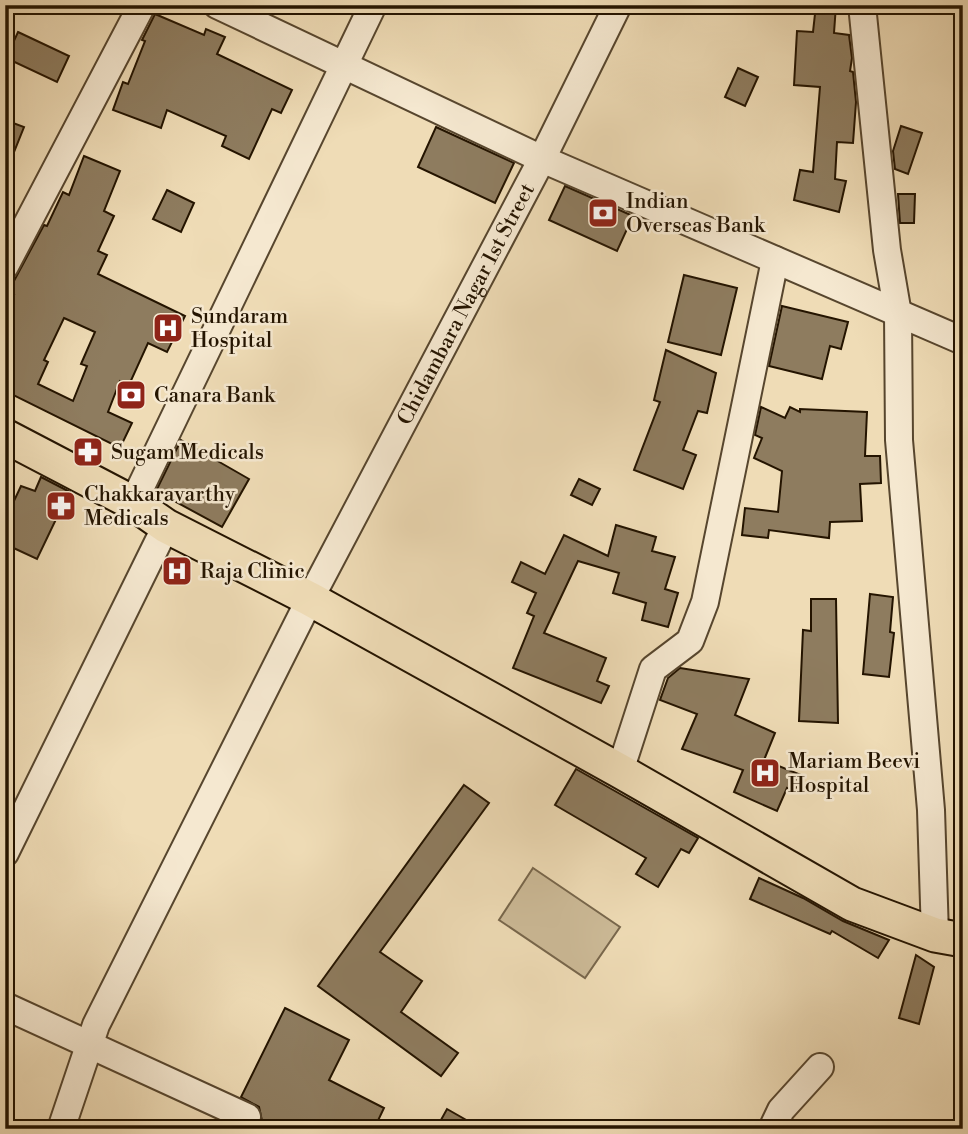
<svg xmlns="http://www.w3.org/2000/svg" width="968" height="1134" font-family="'Libre Bodoni',serif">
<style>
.green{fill:#ccba97;stroke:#78674c;stroke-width:2}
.building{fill:#8e7c5f;stroke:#241400;stroke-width:2;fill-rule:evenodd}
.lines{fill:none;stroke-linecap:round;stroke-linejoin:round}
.minor-casing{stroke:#57462e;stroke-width:30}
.major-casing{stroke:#241400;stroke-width:37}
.minor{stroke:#f5e8d0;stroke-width:26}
.major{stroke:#efdcb6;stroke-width:33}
.labels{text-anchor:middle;stroke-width:5;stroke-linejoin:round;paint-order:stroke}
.poi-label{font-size:21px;fill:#241400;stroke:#f5e8d0;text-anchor:start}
.street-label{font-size:21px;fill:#241400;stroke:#f5e8d0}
</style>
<rect width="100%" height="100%" fill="#efdcb6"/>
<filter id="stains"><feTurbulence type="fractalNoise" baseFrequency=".00286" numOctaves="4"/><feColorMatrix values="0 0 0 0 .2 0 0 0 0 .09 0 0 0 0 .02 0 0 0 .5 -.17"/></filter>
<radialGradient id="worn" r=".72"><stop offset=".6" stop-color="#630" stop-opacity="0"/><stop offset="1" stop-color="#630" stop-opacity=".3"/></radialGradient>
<!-- green -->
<path class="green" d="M533 868 620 927 585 978 499 920Z"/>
<!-- building -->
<g class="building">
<path d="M816 5H836L834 33 849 35 852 58 850 71 853 72 856 102 853 143 837 142 835 179 846 181 839 212 794 200 800 170 813 172 820 87 794 85 797 31 813 32Z"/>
<path d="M155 14 204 35 206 29 225 37 217 54 292 90 281 113 272 109 249 159 222 146 226 136 167 110 161 128 113 110 123 82 128 84 145 41 142 40Z"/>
<path d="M18 32 69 56 57 82 6 58Z"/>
<path d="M738 68 758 77 745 106 725 97Z"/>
<path d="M5 120 24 127 6 172H5Z"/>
<path d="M901 126 922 133 908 174 895 169 893 151Z"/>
<path d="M436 127 514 163 495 203 418 167Z"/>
<path d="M84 156 120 171 104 211 114 216 98 251 107 255 98 274 185 316 167 352 148 343 129 385 120 381 108 412 132 423 120 448 5 391V314L14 295 8 292 44 225 47 226 63 192 69 195ZM64 318 95 332 81 364 87 366 73 401 38 384 48 362 44 360Z"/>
<path d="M565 186 633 216 617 251 549 220Z"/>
<path d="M167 190 194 203 181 232 153 219Z"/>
<path d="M898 194H915L914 223H900Z"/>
<path d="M684 275 737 288 721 355 668 342Z"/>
<path d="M782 306 848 322 841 349 830 346 822 379 769 366Z"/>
<path d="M666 350 716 373 707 413 698 411 683 450 696 455 683 489 634 470 660 402 654 400Z"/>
<path d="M761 407 785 418 790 407 800 412V409L867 412 865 456H880L881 483 860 484 862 521 830 522 829 538 769 530 768 538 742 535 745 508 778 512 782 471 754 458 762 438 755 435Z"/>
<path d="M181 440 249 479 222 527 156 491Z"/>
<path d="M41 477 72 493 63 514 59 513 37 559 5 544V500L13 503 21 486 35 491Z"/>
<path d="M579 479 600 489 592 505 571 495Z"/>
<path d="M616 525 656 537 652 551 675 557 665 589 678 593 668 627 642 620 646 603 613 593 619 573 578 561 544 633 606 658 597 681 609 686 601 703 513 668 534 616 527 613 536 593 512 582 521 562 545 574 564 535 608 556Z"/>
<path d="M870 594 893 597 890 632 894 633 889 677 863 674Z"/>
<path d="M811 599H836L838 723 799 721 803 630 811 631Z"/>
<path d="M680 668 749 679 735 715 775 733 764 760 801 775 794 792 787 788 777 811 734 792 743 770 682 749 697 714 660 700 668 678Z"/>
<path d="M576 769 698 838 689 853 681 849 658 887 636 874 646 858 555 805Z"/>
<path d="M464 785 489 803 380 952 422 981 401 1012 458 1053 441 1076 318 986Z"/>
<path d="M759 878 803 898 843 921 889 940 878 958 832 931 830 934 750 899Z"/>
<path d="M916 955 934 967 919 1024 899 1018Z"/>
<path d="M285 1008 349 1040 329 1080 384 1108 374 1129H278L262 1121 259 1107 241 1097Z"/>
<path d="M447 1109 482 1129H436Z"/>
</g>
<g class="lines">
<!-- minor casing -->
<g class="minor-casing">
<g id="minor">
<path d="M217 5 542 159 963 341"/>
<path d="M862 5 887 250 898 314 899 440 931 810 935 935"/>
<path d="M5 266 142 5"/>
<path d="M133 503 373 5"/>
<path d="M620 771 653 669 690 641 705 602 775 260"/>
<path d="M5 853 166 526"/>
<path d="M5 1006 247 1117"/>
<path id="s1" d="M61 1129 96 1025 310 599 542 159 618 5"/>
<path d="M772 1129 781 1110 820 1067"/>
</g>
</g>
<!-- major casing -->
<g class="major-casing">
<path id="major" d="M5 436 133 503 166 526 310 599 620 771 852 904 935 935 963 940"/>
</g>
<!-- minor -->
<use href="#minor" class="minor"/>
<!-- major -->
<use href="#major" class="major"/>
</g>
<!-- icons -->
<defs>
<g id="bank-square" transform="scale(1.575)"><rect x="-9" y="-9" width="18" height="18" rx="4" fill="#8f2418" stroke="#f5e8d0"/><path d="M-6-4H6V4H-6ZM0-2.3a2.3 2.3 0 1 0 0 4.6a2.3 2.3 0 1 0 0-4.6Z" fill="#fff"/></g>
<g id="hospital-square" transform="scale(1.575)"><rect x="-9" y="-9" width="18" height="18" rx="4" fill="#8f2418" stroke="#f5e8d0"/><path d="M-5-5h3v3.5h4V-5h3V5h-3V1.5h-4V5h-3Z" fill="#fff"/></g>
<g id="pharmacy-square" transform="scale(1.575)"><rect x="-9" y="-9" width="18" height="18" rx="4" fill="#8f2418" stroke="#f5e8d0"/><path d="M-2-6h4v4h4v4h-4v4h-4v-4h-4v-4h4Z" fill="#fff"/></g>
</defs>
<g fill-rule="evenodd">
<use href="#bank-square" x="603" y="213"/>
<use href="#hospital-square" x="168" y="328"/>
<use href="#bank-square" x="131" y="395"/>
<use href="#pharmacy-square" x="88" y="452"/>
<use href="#pharmacy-square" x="61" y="506"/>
<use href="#hospital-square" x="177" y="571"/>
<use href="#hospital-square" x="765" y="773"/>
</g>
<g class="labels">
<!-- poi labels -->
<g class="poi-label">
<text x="626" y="208">Indian<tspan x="626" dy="24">Overseas Bank</tspan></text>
<text x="191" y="323">Sundaram<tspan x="191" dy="24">Hospital</tspan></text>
<text x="154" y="402">Canara Bank</text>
<text x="111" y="459">Sugam Medicals</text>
<text x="84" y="501">Chakkaravarthy<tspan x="84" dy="24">Medicals</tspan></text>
<text x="200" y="578">Raja Clinic</text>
<text x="788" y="768">Mariam Beevi<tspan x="788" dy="24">Hospital</tspan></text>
</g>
<!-- street labels -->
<g class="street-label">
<text dy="7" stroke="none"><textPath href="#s1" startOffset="920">Chidambara Nagar 1st Street</textPath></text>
</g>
</g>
<!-- margin -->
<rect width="968" height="1134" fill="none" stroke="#efdcb6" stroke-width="28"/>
<rect x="7" y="7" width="954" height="1120" fill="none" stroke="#241400" stroke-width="3.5"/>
<rect x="14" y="14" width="940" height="1106" fill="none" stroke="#241400" stroke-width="2"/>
<rect width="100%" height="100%" filter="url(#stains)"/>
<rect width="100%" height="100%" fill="url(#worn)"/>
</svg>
